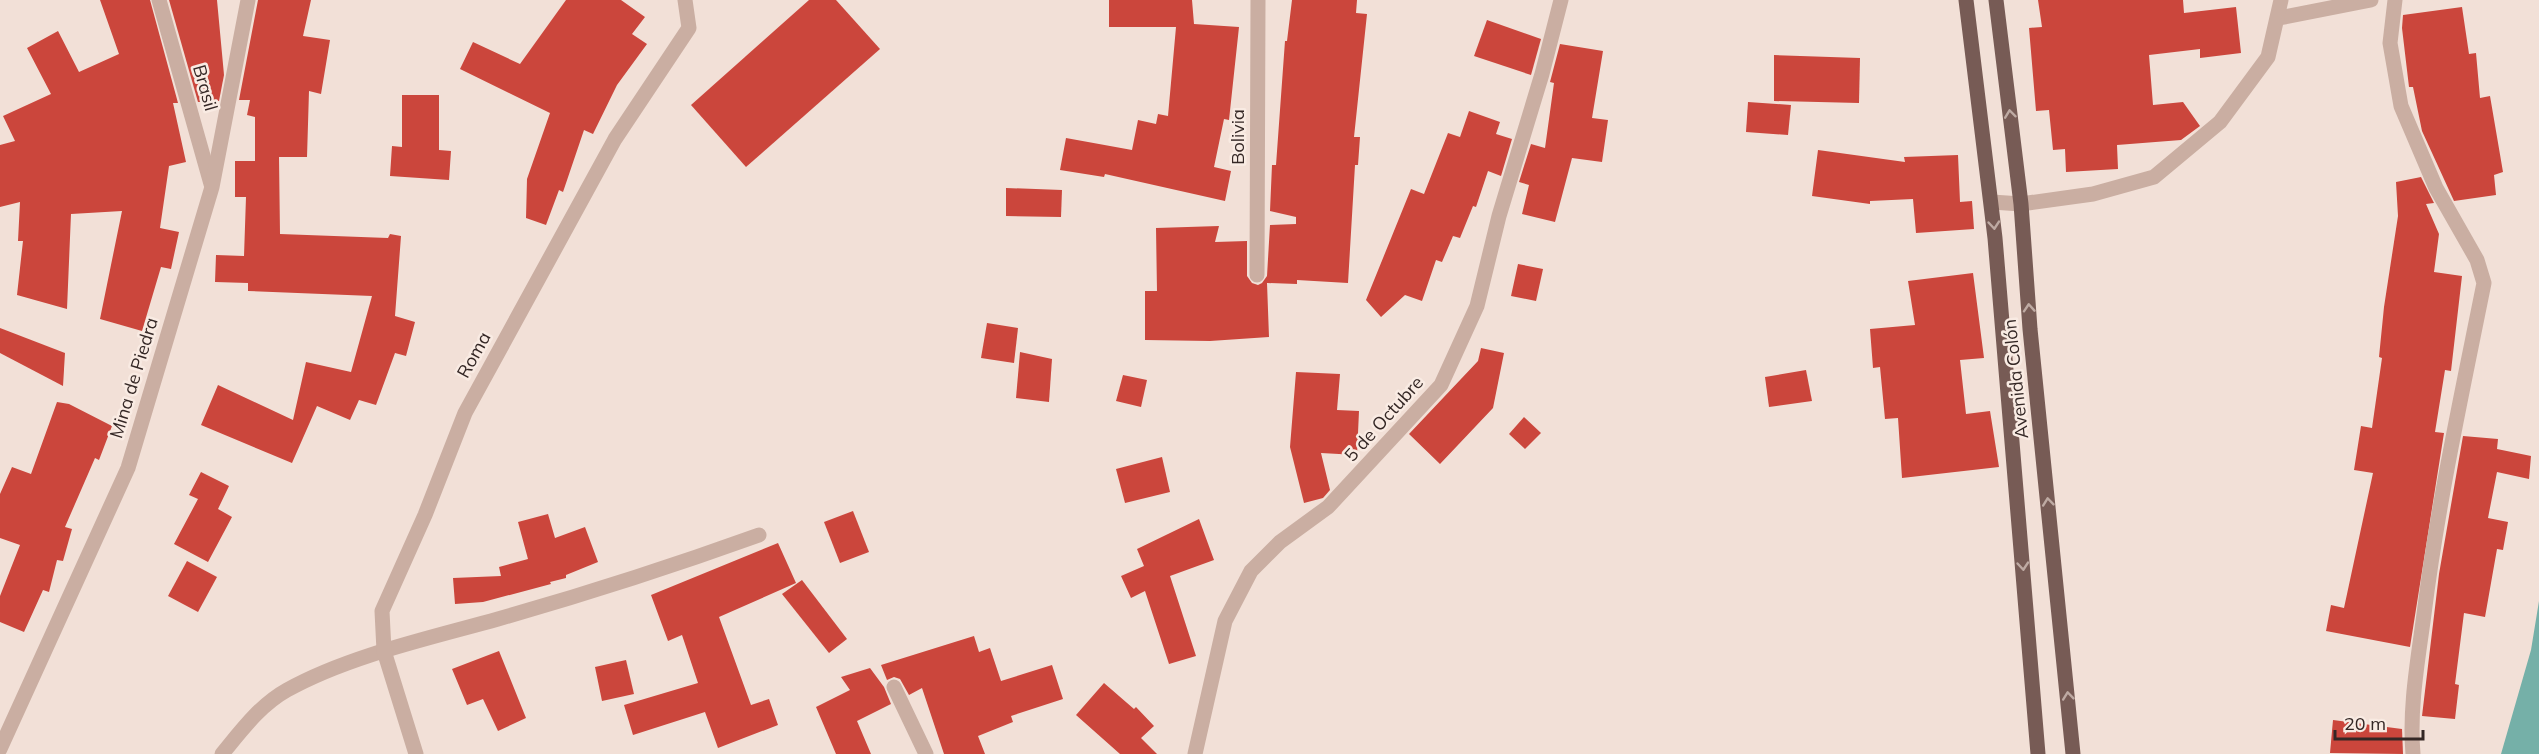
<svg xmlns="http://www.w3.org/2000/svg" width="2539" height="754" font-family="Mulish,sans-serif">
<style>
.water{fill:#75b0a8}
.building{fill:#cb463c}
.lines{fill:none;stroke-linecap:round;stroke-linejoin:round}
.minor{stroke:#caaea2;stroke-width:15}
.major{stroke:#775b55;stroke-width:15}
.oneway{stroke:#beaaa3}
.labels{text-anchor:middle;stroke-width:5;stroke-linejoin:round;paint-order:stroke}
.street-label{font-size:18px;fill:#342725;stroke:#f9ebe3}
</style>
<rect width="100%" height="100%" fill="#f2e0d7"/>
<!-- water -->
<path class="water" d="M2539 601V754H2501L2531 650Z"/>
<!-- building -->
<g class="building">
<path d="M100 0H150L178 103H173L186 162 169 166 160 228 179 232 171 269 161 267 142 331 100 319 122 211 71 214 67 309 17 295 23 241H18L20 202 0 207V145L15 141 3 116 51 94 27 48 58 31 79 72 119 54Z"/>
<path d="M169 0H217L224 75 219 101 198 102Z"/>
<path d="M258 0H311L303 36 330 40 321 94 309 91 307 157H279L280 234 388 238 390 234 401 236 395 316 415 322 406 356 395 353 376 405 359 400 350 420 317 406 292 463 201 425 218 385 293 420 306 362 351 372 372 296 248 291V283L215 282 216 255 244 256 246 197H235V161H255V117L247 115 250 100H239Z"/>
<path d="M566 0H621L645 17 632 34 647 44 617 85 593 134 584 130 563 192 559 190 546 225 526 218 527 179 550 113 460 69 473 42 520 64Z"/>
<path d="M809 0H836L880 49 746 167 691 105Z"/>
<path d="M1109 0H1192L1194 24 1239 27 1229 120 1224 119 1214 167 1231 171 1225 201 1105 174 1104 177 1060 170 1066 138 1132 150 1138 120 1156 124 1158 114 1168 116 1176 27H1109Z"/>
<path d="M1292 0H1357L1356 13 1367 14 1354 137H1360L1358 165H1355L1348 283 1297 280V284L1267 283 1269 337 1210 341 1145 340V291H1157L1156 228 1219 226 1215 242 1247 241V276L1252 283 1258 285 1262 283 1267 276 1270 225 1296 224V217L1270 211 1272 165H1276L1285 41H1287Z"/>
<path d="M2038 0H2183L2184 13 2236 7 2241 53 2200 58V49L2149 55 2153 105 2183 102 2200 126 2181 140 2117 145 2118 169 2066 172 2065 149 2053 150 2049 110 2036 111 2029 28 2042 27Z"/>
<path d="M2462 7 2469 54 2476 53 2480 98 2490 96 2503 172 2494 175 2496 195 2454 201 2422 131 2413 87H2409L2402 28 2403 15Z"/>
<path d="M1487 20 1541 39 1531 75 1474 56Z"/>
<path d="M1560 44 1603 51 1592 118 1608 120 1602 162 1572 158 1555 222 1522 214 1529 185 1519 182 1531 144 1545 148 1554 83 1550 82Z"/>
<path d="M1774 55 1860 58 1859 103 1774 101Z"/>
<path d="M402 95H439V150L451 151 449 180 390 176 392 146 402 147Z"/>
<path d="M1748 102 1791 105 1788 135 1746 132Z"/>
<path d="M1469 111 1500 122 1496 134 1512 139 1501 176 1488 171 1476 207 1473 206 1460 238 1453 236 1442 262 1436 260 1422 301 1405 295 1381 317 1366 300 1411 189 1424 194 1448 133 1460 137Z"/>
<path d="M1818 150 1905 162 1904 157 1958 155 1960 202 1972 201 1974 229 1916 233 1913 199 1870 201V204L1812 196Z"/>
<path d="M2421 177 2434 203 2426 204 2439 234 2434 272 2462 276 2451 371 2445 370 2435 432 2444 433 2410 647 2326 631 2331 605 2344 608 2373 473 2354 470 2361 426 2372 428 2382 358 2379 357 2384 307 2398 216 2396 182Z"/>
<path d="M1006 188 1062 190 1061 217 1006 216Z"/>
<path d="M1518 264 1543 269 1536 301 1511 296Z"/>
<path d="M1973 273 1984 358 1960 360 1966 414 1990 411 1999 467 1902 478 1898 418 1885 419 1880 367 1873 368 1870 329 1915 325 1908 281Z"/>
<path d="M987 323 1018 328 1014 363 981 358Z"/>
<path d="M0 328 65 353 63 386 0 353Z"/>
<path d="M1481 348 1504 353 1493 408 1440 464 1409 434 1478 361Z"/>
<path d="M1020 352 1052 359 1049 402 1016 398Z"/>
<path d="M1806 370 1812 401 1769 407 1765 377Z"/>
<path d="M1296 372 1340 374 1337 410 1359 411 1357 455 1321 453 1330 490 1323 498 1304 503 1290 447Z"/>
<path d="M1123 375 1147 380 1141 407 1116 401Z"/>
<path d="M57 402 69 404 112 426 99 460 95 458 65 527 72 529 63 561 57 560 49 592 43 590 24 632 0 622V596L20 545 0 538V494L12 467 31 474Z"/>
<path d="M1524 417 1541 433 1525 449 1509 434Z"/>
<path d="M2463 436 2498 439 2497 449 2531 456 2529 479 2497 472 2488 518 2508 522 2503 550 2497 549 2485 617 2464 613 2455 684 2459 685 2455 719 2422 716 2439 574Z"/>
<path d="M1162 457 1170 492 1125 503 1116 469Z"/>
<path d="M201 472 229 486 218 509 232 517 208 562 174 544 198 499 189 495Z"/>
<path d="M853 511 869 552 840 563 824 522Z"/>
<path d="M548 514 555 538 585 527 598 562 566 575V578L550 582 551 584 483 602 455 604 453 578 501 576 499 567 528 559 518 522Z"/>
<path d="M1199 519 1214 560 1170 576 1196 656 1169 664 1145 591 1131 598 1121 576 1144 566 1137 549Z"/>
<path d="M778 543 796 583 719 617 751 705 769 699 778 725 718 748 705 712 633 735 624 705 698 683 682 635 668 641 651 595Z"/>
<path d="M187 561 217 577 198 612 168 596Z"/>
<path d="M802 580 847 639 829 653 782 594Z"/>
<path d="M974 636 979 652 990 648 1001 681 1052 665 1063 699 1011 716 1013 722 978 736 985 754H944L922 688 909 695 900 679 894 677 887 680 881 665Z"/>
<path d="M499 651 526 718 498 731 483 699 467 705 452 669Z"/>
<path d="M626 660 634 694 602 701 595 667Z"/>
<path d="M870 668 884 687 891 704 857 721 871 754H836L816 707 850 690 841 677Z"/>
<path d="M1104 683 1134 709 1136 707 1154 726 1141 738 1157 754H1120L1076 715Z"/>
<path d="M2333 720 2402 729 2403 754 2330 753Z"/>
</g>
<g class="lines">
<!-- minor -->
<g class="minor">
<path d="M159 0 211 184"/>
<path d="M2395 0 2390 43 2401 106 2436 188 2477 260 2484 283C2462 393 2438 502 2424 614 2418 660 2409 707 2413 754"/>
<path d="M2279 18 2371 0"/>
<path d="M1992 202 2021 204 2093 194 2154 177 2220 122 2268 57 2281 0"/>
<path d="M1257 275 1258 0"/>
<path d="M894 687 926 754"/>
<path d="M0 749 128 468 212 187 248 0"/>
<path d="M222 754C241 731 260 705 287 690 348 656 430 638 498 619 586 594 673 566 759 535"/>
<path d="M416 754 384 651 382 611 425 515 465 413 615 139 689 28 685 0"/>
<path d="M1195 754 1225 621 1251 571 1280 542 1328 507 1441 385 1477 306 1499 216 1542 74 1561 0"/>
</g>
<!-- major -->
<g class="major">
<path d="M1966 0 1995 238 2038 754"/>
<path d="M1996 0 2021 204 2030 329 2073 754"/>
</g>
</g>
<!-- one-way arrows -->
<defs><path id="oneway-chevron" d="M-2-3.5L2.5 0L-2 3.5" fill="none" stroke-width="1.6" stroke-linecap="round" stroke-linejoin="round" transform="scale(1.5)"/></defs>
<g class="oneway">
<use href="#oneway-chevron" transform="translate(2010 114) rotate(-97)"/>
<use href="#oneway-chevron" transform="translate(1994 225) rotate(85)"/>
<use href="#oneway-chevron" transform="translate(2029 308) rotate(-94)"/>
<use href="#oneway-chevron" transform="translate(2048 502) rotate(-96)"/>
<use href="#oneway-chevron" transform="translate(2023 566) rotate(85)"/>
<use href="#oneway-chevron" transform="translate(2068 696) rotate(-96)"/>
</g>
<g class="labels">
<!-- street labels -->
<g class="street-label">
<text transform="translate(205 88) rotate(74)" y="6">Brasil</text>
<text transform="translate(1238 137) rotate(-90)" y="6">Bolivia</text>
<text transform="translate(474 355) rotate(-61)" y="6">Roma</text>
<text transform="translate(134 378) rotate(-73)" y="6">Mina de Piedra</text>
<text transform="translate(2016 379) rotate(-96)" y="6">Avenida Colón</text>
<text transform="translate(1384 419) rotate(-48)" y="6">5 de Octubre</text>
</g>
</g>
<!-- scale -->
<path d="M2335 730v9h88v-9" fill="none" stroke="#342725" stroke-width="3"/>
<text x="2344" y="730" font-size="18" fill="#342725" stroke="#f9ebe3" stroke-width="4.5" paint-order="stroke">20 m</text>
</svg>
